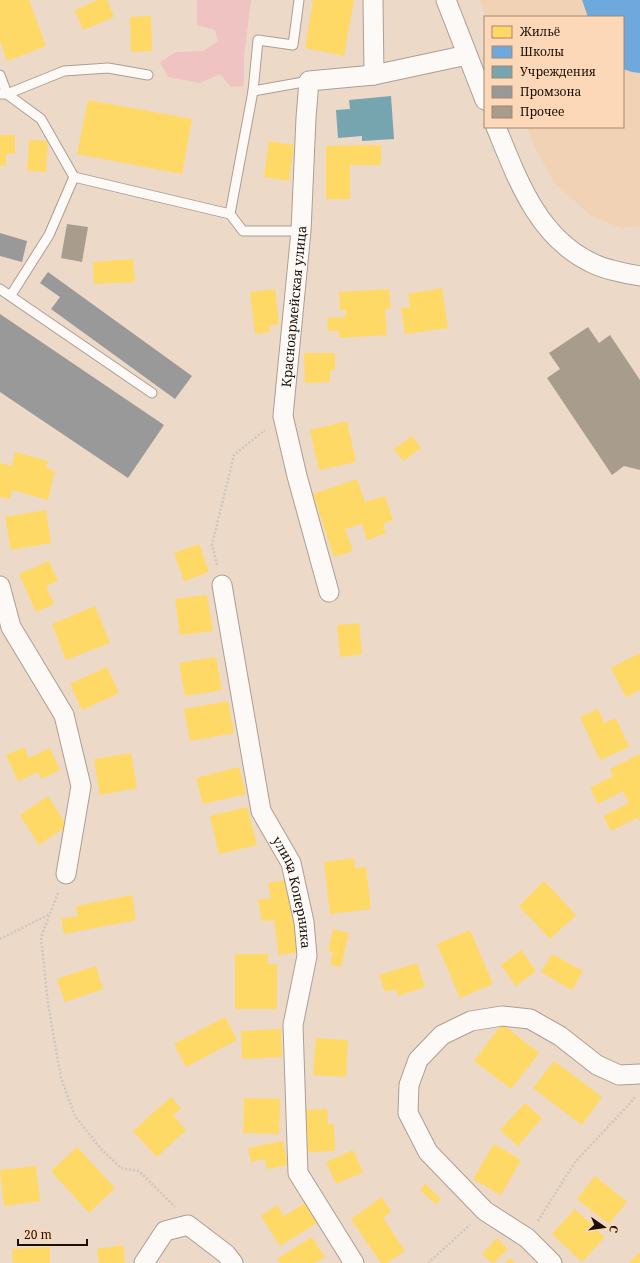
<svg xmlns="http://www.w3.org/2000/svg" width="640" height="1263" font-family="'Noto Serif',serif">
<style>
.built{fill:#f2d2b5}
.green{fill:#f0c3c3}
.homes{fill:#ffd966}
.schools{fill:#6fa8dc}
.public{fill:#76a5af}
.industry{fill:#999}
.building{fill:#a89c8d}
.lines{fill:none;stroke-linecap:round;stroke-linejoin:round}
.lane-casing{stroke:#ad9e91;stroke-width:11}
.street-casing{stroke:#ad9e91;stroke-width:21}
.path{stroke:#cdc7c3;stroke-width:2.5;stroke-dasharray:2 2;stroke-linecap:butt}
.lane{stroke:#fcf9f7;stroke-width:9}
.street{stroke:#fcf9f7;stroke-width:19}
.labels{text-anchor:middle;stroke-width:4;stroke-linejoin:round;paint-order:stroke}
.street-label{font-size:13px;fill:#1b0f05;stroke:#fcd8b8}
</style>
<rect width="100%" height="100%" fill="#edd9c7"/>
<!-- built -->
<path class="built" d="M480 0H640V226L622 228 591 216 553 181 533 143 527 127H623V17H486Z"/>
<!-- green -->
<path class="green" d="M197 0H251L244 57V86L231 87 220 74 200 83 168 77 160 62 176 52 203 51 218 41 215 30 197 25Z"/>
<!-- homes -->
<g class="homes">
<path d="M0 0H29L46 46 7 61 0 41Z"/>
<path d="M98 0H107L114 17 83 30 75 10Z"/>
<path d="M313 0H354L344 56 305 48Z"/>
<path d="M151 16 152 51 131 52 130 17Z"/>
<path d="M88 100 192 119 182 174 77 154Z"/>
<path d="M0 135H15V154H6V166H0Z"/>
<path d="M29 140 48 141 46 172 27 171Z"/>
<path d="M269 141 294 145 289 181 264 177Z"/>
<path d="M381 145V165H350V199H326V146Z"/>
<path d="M133 259 135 282 94 284 93 262Z"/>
<path d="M442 288 448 328 405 334 401 308 410 307 408 294Z"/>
<path d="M275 289 279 324 269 326 270 332 255 334 250 292Z"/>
<path d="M389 289 391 309H385L387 335 339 338V331H328L327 318 346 317V310H340L339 292Z"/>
<path d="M304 353H335V370L330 371V382L305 383Z"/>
<path d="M347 421 356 462 319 470 310 430Z"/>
<path d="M412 436 421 448 403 461 394 449Z"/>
<path d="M15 452 48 461 46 468 55 471 48 500 12 490 10 499 0 497V463L12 466Z"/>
<path d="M357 479 365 502 385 496 393 520 383 524 386 533 367 540 362 524 345 529 353 551 334 557 313 494Z"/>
<path d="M46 510 51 543 11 550 5 517Z"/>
<path d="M199 544 209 572 184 581 174 553Z"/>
<path d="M49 561 58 581 46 586 54 604 36 612 19 574Z"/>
<path d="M207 595 213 631 180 635 175 599Z"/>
<path d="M95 606 110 643 66 660 52 624Z"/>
<path d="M359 623 362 654 340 657 337 625Z"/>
<path d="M640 653V690L626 697 611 668Z"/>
<path d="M216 657 222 690 185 696 179 663Z"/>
<path d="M107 667 119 693 82 710 70 684Z"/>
<path d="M228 701 234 733 190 741 184 709Z"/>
<path d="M598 709 604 723 616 718 629 747 600 760 580 717Z"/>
<path d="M24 747 29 758 50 748 60 770 41 779 38 772 18 781 6 755Z"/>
<path d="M131 753 137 788 100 795 94 759Z"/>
<path d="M640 754V822L638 817 611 831 603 816 629 803 623 791 598 804 590 788 613 776 610 769Z"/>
<path d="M239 767 246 794 203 804 196 778Z"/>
<path d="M48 796 67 826 39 845 20 815Z"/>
<path d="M247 807 257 845 219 854 210 816Z"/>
<path d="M354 858 355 868 366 867 371 909 330 914 324 862Z"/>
<path d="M287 880 299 952 279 955 274 920 262 921 258 900 271 898 268 883Z"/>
<path d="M544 881 576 915 550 939 519 906Z"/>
<path d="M132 895 136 920 64 934 61 919 78 916 76 906Z"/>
<path d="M333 929 349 933 341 967 330 965 333 952 328 951Z"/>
<path d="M470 930 493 984 460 998 437 944Z"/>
<path d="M521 950 536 971 516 986 501 965Z"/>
<path d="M235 954H268V964H277V1009H235Z"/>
<path d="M552 954 583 971 572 990 541 972Z"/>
<path d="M417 963 425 987 398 996 396 989 385 992 379 975Z"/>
<path d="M96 966 103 989 65 1002 57 979Z"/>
<path d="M225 1017 237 1040 186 1067 174 1044Z"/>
<path d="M502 1024 539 1053 511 1089 474 1061Z"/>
<path d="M281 1029 282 1057 242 1059 241 1031Z"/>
<path d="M316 1038 348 1040 346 1077 313 1075Z"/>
<path d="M554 1061 602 1097 582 1125 533 1088Z"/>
<path d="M171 1097 181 1108 173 1115 186 1130 157 1157 133 1131Z"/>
<path d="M244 1098 280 1099 279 1134 243 1133Z"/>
<path d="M525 1103 542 1118 518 1146 500 1130Z"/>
<path d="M327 1109 328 1124H334L335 1151 308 1152 306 1110Z"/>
<path d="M283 1141 288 1165 267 1169 265 1159 251 1162 248 1148Z"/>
<path d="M494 1144 521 1160 501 1195 473 1179Z"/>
<path d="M77 1147 115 1188 89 1213 51 1171Z"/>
<path d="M353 1150 363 1172 336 1184 326 1162Z"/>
<path d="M36 1166 40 1201 4 1206 0 1170Z"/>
<path d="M595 1176 627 1202 609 1224 577 1199Z"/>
<path d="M425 1184 441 1199 436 1204 420 1190Z"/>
<path d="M382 1197 391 1212 383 1218 405 1251 387 1263H381L351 1219Z"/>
<path d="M305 1203 317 1223 280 1246 261 1216 277 1205 284 1216Z"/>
<path d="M575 1209 605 1237 582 1262 552 1234Z"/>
<path d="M312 1237 325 1257 315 1263H280L277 1259Z"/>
<path d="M497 1238 508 1249 494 1263H492L482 1254Z"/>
<path d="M123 1245 125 1263H99L97 1249Z"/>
<path d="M50 1247V1263H13L12 1249Z"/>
<path d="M640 1252V1263H629Z"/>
<path d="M510 1258 515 1263H505Z"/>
</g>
<!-- schools -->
<path class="schools" d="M582 0H640V73L632 72 623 69V17H588Z"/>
<!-- public -->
<path class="public" d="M391 96 394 139 362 141V136L338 138 336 110 350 109 349 100Z"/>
<!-- industry -->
<g class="industry">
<path d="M0 233 27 241 22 262 0 256Z"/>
<path d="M48 272 192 376 175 399 51 309 60 297 40 283Z"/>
<path d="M0 314 164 425 128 478 0 392Z"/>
</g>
<!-- building -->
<g class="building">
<path d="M67 224 88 227 82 262 61 258Z"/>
<path d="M588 327 599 343 610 335 640 380V470L624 466 612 475 547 378 560 369 549 353Z"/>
</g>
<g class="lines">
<!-- lane casing -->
<g class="lane-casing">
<g id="lane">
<path d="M0 75 7 94 41 119 74 177 230 214 253 91 309 81"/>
<path d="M253 91 258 40 293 45 299 0"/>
<path d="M0 94H7L64 71 108 68 148 75"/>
<path d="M230 214 243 231H301"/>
<path d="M0 289 152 393"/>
<path d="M11 295 49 235 74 177"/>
</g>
</g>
<!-- street casing -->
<g class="street-casing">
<g id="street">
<path d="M373 0 374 75 467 55"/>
<path d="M446 0 485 100"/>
<path d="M496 127C517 178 537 236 590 262 605 270 624 273 640 276"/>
<path id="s1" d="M222 585 261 811 291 863 304 922 307 956 293 1025 298 1173 354 1263"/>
<path d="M0 586 11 627 64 715 81 786 66 874"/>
<path id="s2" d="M329 592 297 476 283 416 301 231 306 118 309 81 374 75"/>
<path d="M144 1263 165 1231 188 1225 226 1254 233 1263"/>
<path d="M552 1263 527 1238 485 1211 428 1152 408 1113 409 1085 418 1060 442 1035 471 1021 502 1016 530 1019 560 1036 597 1065 619 1075 640 1074"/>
</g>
</g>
<!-- path -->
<g class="path">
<path d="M217 565 212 545 234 455 265 430"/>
<path d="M58 893 41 937 48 1004 61 1078 75 1116 101 1149 121 1168 139 1171 175 1207"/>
<path d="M0 939 50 914"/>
<path d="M538 1221 575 1162 634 1099 635 1096"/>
<path d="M428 1263 470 1225"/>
</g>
<!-- lane -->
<use href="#lane" class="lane"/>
<!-- street -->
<use href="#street" class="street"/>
</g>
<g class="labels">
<!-- street labels -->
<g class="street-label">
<text dy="5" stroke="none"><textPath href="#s2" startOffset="292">Красноармейская улица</textPath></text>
<text dy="5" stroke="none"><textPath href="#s1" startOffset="318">улица Коперника</textPath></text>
</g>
</g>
<!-- legend -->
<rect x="484" y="16" width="140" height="112" fill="#fcd8b8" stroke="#a28870"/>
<rect x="492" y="26" width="20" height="12" fill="#ffd966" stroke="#a28870"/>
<text x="520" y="36" font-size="12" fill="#1b0f05">Жильё</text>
<rect x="492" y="46" width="20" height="12" fill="#6fa8dc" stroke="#a28870"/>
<text x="520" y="56" font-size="12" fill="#1b0f05">Школы</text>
<rect x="492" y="66" width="20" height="12" fill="#76a5af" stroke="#a28870"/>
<text x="520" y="76" font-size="12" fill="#1b0f05">Учреждения</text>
<rect x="492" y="86" width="20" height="12" fill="#999999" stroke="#a28870"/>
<text x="520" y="96" font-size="12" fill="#1b0f05">Промзона</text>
<rect x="492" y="106" width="20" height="12" fill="#a89c8d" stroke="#a28870"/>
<text x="520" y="116" font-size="12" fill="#1b0f05">Прочее</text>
<!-- north arrow -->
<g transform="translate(604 1227) rotate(103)" stroke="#fcd8b8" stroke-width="3" paint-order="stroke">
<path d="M0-3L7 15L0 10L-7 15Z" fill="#1b0f05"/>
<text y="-6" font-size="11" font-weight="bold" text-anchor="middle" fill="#1b0f05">С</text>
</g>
<!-- scale -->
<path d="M18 1239v6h69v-6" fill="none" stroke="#1b0f05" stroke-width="2"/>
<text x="24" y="1239" font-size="12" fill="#1b0f05" stroke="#fcd8b8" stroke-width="3" paint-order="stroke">20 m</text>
</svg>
